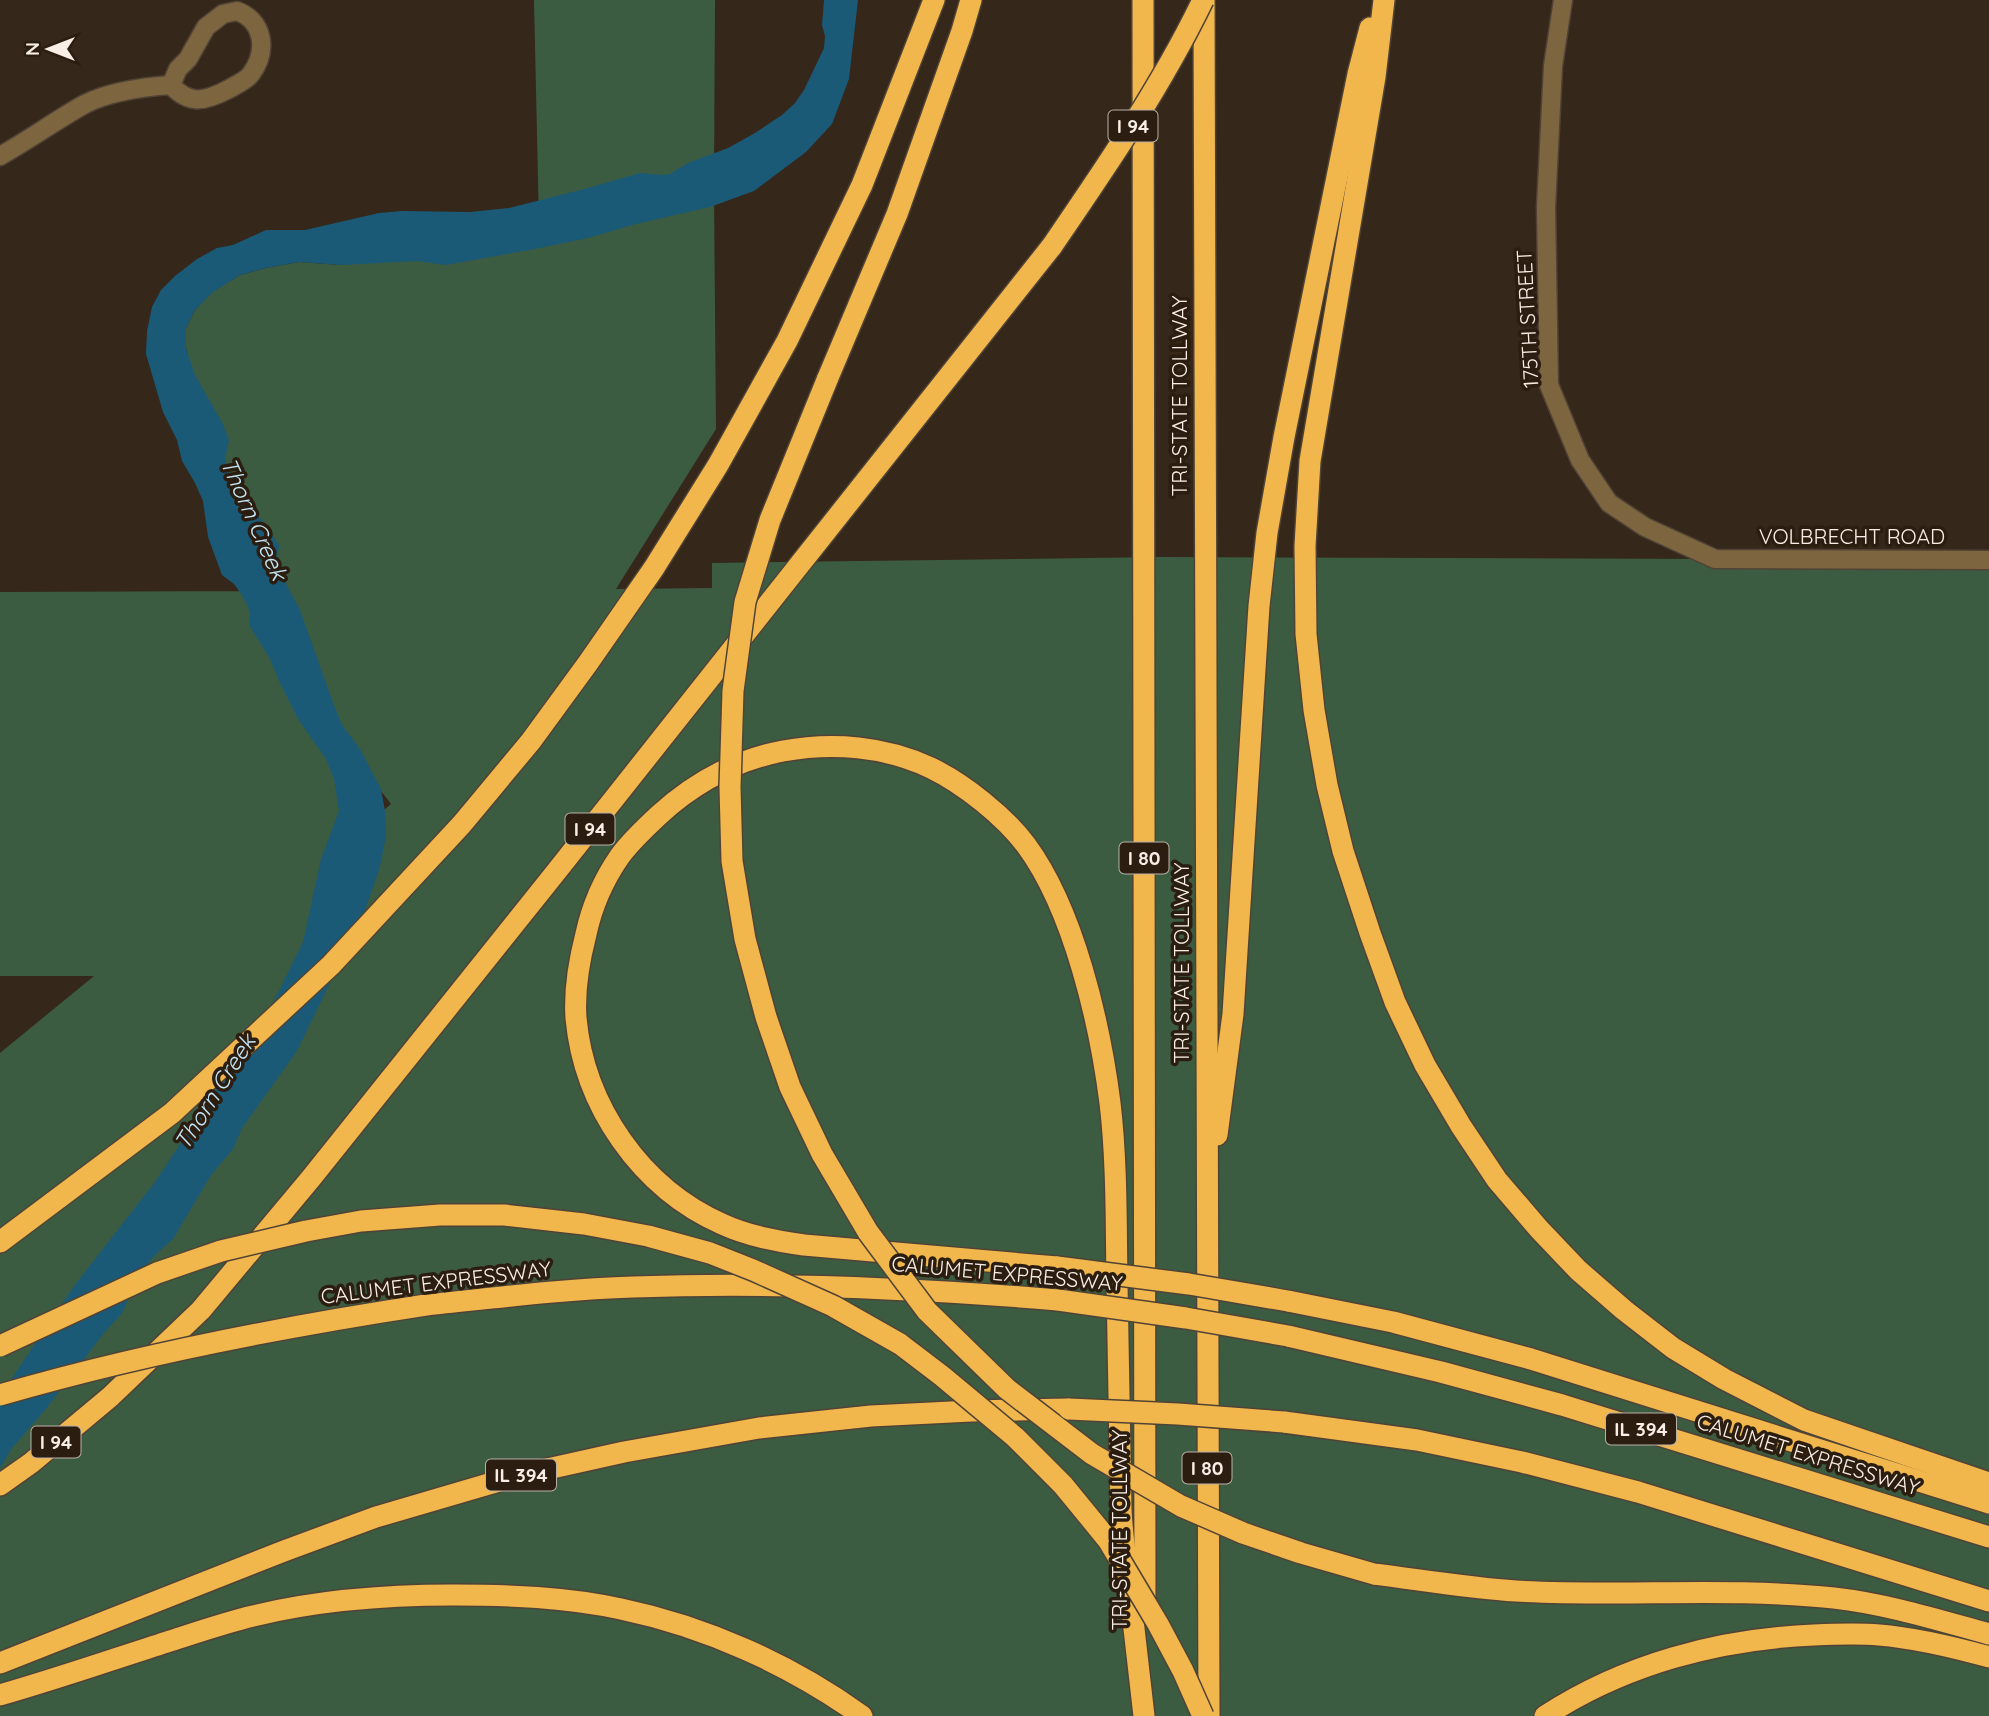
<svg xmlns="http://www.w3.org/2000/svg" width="1989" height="1716" font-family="Quicksand,sans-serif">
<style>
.green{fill:#3c5c42}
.water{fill:#1a5a77}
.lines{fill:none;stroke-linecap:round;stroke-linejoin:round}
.street-casing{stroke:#504336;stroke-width:21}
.highway-casing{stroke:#504336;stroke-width:24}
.street{stroke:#7d663f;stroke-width:18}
.highway{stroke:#f1b74c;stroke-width:21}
.highway-bridge-casing{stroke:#504336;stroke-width:24;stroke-linecap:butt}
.highway-bridge{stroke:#f1b74c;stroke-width:21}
.labels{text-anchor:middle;stroke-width:7;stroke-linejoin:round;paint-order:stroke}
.shield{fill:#2b1e10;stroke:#bab0a5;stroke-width:2}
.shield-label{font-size:19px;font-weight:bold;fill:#f8eee5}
.street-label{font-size:21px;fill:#f8eee5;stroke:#2b1e10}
.water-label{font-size:23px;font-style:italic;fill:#c4e6f8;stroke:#2b1e10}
</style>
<rect width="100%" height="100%" fill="#352719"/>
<!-- green -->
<g class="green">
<path d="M534 0H715L714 174 539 224Z"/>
<path d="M714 194 716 429 616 589 712 588V563L1162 557 1989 560V1716H0V1053L94 976H0V592L271 591 348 810 332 854 391 804 329 723 201 412 183 334 195 310 212 292 240 275 266 268 299 262 341 265Z"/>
</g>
<!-- water -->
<path class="water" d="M824 0H858L849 79 832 124 806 152 754 191 710 207 636 224 588 238 535 249 446 265 417 261 341 265 299 262 266 268 240 275 213 292 195 310 186 328V348L195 375 223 424 229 440 225 459 229 473 279 545 277 563 281 574 300 610 332 700 342 725 360 749 381 789 385 811 386 837 379 870 364 913 297 1051 242 1128 233 1149 211 1175 173 1239 156 1254 143 1269 122 1313 104 1333 45 1410 12 1448 0 1468V1396L74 1286 155 1182 272 1005 303 942 321 859 339 811 334 779 326 759 298 719 280 683 269 657 249 625 250 615 248 607 242 595 234 584 222 575 208 537 203 501 195 483 182 461 177 440 163 412 146 354 147 331 152 307 161 290 175 276 197 259 217 248 233 245 266 230H305L379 213 402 211 470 212 509 208 588 188 640 173 661 175 670 174 688 163 728 148 755 133 782 115 795 103 804 90 824 48 825 36 822 25Z"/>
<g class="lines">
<!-- street casing -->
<g class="street-casing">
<g id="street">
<path d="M1563 0 1553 66 1546 207 1549 385 1580 460 1609 503 1645 527 1715 559 1989 560"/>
<path d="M237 11C264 21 268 51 251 74 247 80 236 85 229 89 206 101 190 106 171 85L178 69 188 59 206 27 223 14Z"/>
<path d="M0 156C29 140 56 120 85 104 111 91 142 87 171 85"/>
</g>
</g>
<!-- highway casing -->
<g class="highway-casing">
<g id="highway">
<path d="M1143 0 1145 1608"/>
<path d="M1204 0 1209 1716"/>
<path d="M1384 0 1375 77 1310 461 1305 546 1306 634 1314 710 1327 785 1343 851 1370 933 1395 1002 1425 1065 1461 1126 1497 1180 1539 1229 1578 1270 1624 1310 1673 1348 1724 1379 1804 1420 1989 1483"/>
<path d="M827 380 897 214 962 31 971 0"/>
<path d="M1217 1135 1233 1014 1259 606 1267 533 1284 437 1358 74 1370 28"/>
<path d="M0 1242 172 1113 331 965 462 824 531 741 588 663 654 568 718 465 787 341 862 185 934 0"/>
<path d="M1057 1267 804 1245C776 1241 748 1236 722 1224 641 1188 584 1106 576 1018 574 989 579 961 586 934 592 906 604 879 620 856 631 841 645 828 659 815 694 783 736 760 783 751 832 742 885 746 931 768 964 784 1004 816 1026 845 1074 910 1100 1024 1110 1103 1117 1161 1116 1224 1117 1283 1119 1358 1119 1434 1121 1509 1122 1534 1126 1560 1129 1585 1134 1628 1139 1672 1144 1716"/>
<path d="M1288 1301 1393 1322 1531 1359 1989 1503"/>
<path d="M426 1305C495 1298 564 1289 633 1287 775 1282 916 1288 1058 1300"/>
<path d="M1288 1336 1441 1372 1562 1405 1989 1537"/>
<path d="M1284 1422 1417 1440 1522 1462 1638 1492 1989 1601"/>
<path d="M0 1485 31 1463 110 1397 201 1310 312 1177 556 872 1052 246"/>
<path d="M1374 1574C1422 1580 1469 1588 1516 1591 1622 1597 1729 1587 1834 1598 1887 1604 1938 1620 1989 1634"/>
<path d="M0 1663 284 1551 376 1517 516 1476 624 1452 759 1428 871 1416 971 1411 1069 1409"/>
<path d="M0 1695C56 1679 111 1660 167 1642 195 1633 224 1623 253 1616 318 1600 386 1595 453 1595 509 1595 566 1597 621 1609 707 1627 791 1665 862 1716"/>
<path d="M1545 1716C1625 1664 1719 1639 1814 1635 1835 1634 1857 1633 1879 1635 1916 1638 1953 1647 1989 1657"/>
</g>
</g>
<!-- street -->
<use href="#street" class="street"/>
<!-- highway -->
<use href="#highway" class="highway"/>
<!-- highway-bridge casing -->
<g class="highway-bridge-casing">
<g id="highway-bridge">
<path d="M1052 246C1106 167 1161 87 1203 0"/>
<path d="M827 380 770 520 745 602 733 691 730 787 732 861 745 939 766 1017 790 1087 822 1154 868 1232 927 1311 1007 1389 1092 1454 1181 1506 1243 1533 1301 1553 1374 1574"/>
<path d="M1057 1267 1189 1284 1288 1301"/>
<path d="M1058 1300 1186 1318 1288 1336"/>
<path d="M0 1346 157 1273 221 1251 306 1231 361 1221 440 1215H504L584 1224 648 1236 710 1253 753 1270 833 1306 900 1344 942 1376 1015 1437 1063 1485 1108 1540 1158 1624 1183 1671 1203 1716"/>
<path d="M0 1395C140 1354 282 1327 426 1305"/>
<path d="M1069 1409 1178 1414 1284 1422"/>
</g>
</g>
<!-- highway-bridge -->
<use href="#highway-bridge" class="highway-bridge"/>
</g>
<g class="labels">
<!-- shield labels -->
<g class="shield">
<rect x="1108.5" y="110.5" width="49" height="31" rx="5"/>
<rect x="565.5" y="813.5" width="49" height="31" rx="5"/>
<rect x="1119.5" y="842.5" width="49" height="31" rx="5"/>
<rect x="1606" y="1413.5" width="70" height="31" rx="5"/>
<rect x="31.5" y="1426.5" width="49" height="31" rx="5"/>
<rect x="1182.5" y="1452.5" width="49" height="31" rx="5"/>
<rect x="486" y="1459.5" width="70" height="31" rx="5"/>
</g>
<g class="shield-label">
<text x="1133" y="133">I 94</text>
<text x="590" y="836">I 94</text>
<text x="1144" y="865">I 80</text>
<text x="1641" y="1436">IL 394</text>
<text x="56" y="1449">I 94</text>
<text x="1207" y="1475">I 80</text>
<text x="521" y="1482">IL 394</text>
</g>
<!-- street labels -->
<g class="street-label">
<text transform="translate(1528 319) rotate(-93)" y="7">175TH STREET</text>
<text transform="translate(1180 396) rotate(-90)" y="7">TRI-STATE TOLLWAY</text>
<text x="1852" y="544">VOLBRECHT ROAD</text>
<text transform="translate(1182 963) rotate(-90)" y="7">TRI-STATE TOLLWAY</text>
<text transform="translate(1007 1274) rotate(5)" y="7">CALUMET EXPRESSWAY</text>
<text transform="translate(436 1283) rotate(-7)" y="7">CALUMET EXPRESSWAY</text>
<text transform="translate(1808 1455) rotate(17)" y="7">CALUMET EXPRESSWAY</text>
<text transform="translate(1120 1530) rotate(-90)" y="7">TRI-STATE TOLLWAY</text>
</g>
<!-- water labels -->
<g class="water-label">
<text transform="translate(254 519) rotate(66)" y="8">Thorn Creek</text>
<text transform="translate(215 1092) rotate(-58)" y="8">Thorn Creek</text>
</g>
</g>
<!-- north arrow -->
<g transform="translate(49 49) rotate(270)" stroke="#2b1e10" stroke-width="5" paint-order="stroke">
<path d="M0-5L12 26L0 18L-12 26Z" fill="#f8eee5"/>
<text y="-10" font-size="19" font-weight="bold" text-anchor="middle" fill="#f8eee5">N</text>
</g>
</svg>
